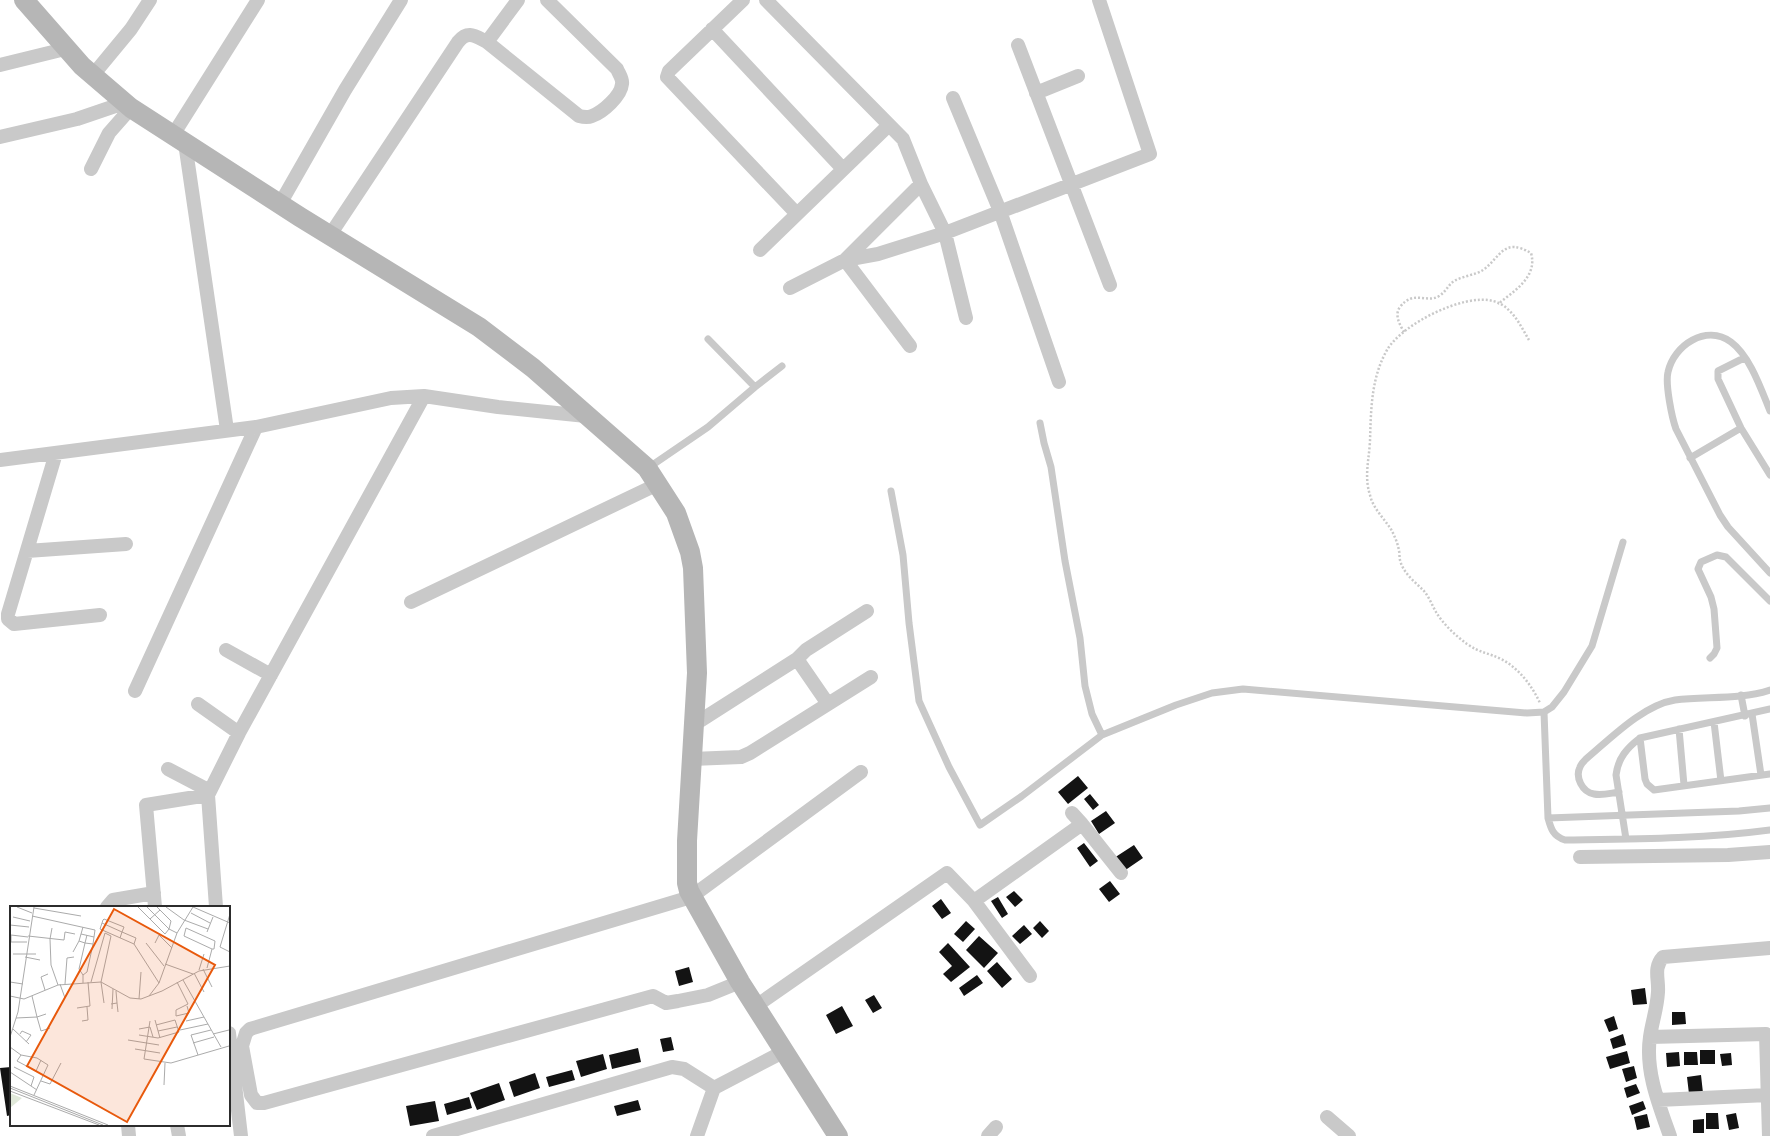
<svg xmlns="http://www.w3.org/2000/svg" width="1770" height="1136" font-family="'Fira Sans Condensed',sans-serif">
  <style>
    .building { fill: #131313 }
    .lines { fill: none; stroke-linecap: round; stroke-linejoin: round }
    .path { stroke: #c9c9c9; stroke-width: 2.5; stroke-dasharray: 2 2; stroke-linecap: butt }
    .lane { stroke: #c9c9c9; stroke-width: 7 }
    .street { stroke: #c9c9c9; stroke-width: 14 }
    .secondary { stroke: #b6b6b6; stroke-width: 20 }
    .inset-road { fill: none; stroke: #ababab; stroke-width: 1 }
    .view { fill: #e8590c; fill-opacity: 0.15; stroke: #e8590c; stroke-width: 2 }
    .inset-edge { fill: none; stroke: #2c2c2c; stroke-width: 2 }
  </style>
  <rect width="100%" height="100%" fill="#fff"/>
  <path class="building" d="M 1078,776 L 1088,788 L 1068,804 L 1058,792 Z
    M 1090,794 L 1099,805 L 1093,810 L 1084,799 Z
    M 1106,811 L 1115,823 L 1099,834 L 1091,821 Z
    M 1084,843 L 1098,861 L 1090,867 L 1077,848 Z
    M 1134,845 L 1143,858 L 1124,871 L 1114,858 Z
    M 1110,881 L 1120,894 L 1109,902 L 1099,889 Z
    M 1014,891 L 1023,900 L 1015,907 L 1006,897 Z
    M 998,897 L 1008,914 L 1002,918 L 991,901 Z
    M 941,899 L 951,913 L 942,919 L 932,906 Z
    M 966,921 L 975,929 L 963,942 L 954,934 Z
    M 1040,921 L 1049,931 L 1042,938 L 1033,928 Z
    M 1024,925 L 1032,934 L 1020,944 L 1012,936 Z
    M 979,936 L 998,953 L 984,968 L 966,950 Z
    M 948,943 L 970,967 L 951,982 L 943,974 L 952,966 L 939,952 Z
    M 997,962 L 1012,979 L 1002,988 L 987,971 Z
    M 689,967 L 693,982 L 679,986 L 675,971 Z
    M 977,975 L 983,983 L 964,996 L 959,988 Z
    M 1645,988 L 1647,1004 L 1633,1005 L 1631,990 Z
    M 874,995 L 882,1008 L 873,1013 L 865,1000 Z
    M 842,1006 L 853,1026 L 836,1034 L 826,1015 Z
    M 1672,1012 L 1685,1012 L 1686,1024 L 1672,1025 Z
    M 1614,1016 L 1618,1029 L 1609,1032 L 1604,1020 Z
    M 1623,1034 L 1626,1045 L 1613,1049 L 1610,1039 Z
    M 671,1037 L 674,1050 L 663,1052 L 660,1039 Z
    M 638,1048 L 641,1062 L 612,1069 L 609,1055 Z
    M 1700,1050 L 1715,1050 L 1715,1064 L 1700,1064 Z
    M 1627,1051 L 1630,1063 L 1610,1069 L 1606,1057 Z
    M 1679,1052 L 1680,1066 L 1667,1067 L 1666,1053 Z
    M 1684,1052 L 1697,1052 L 1698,1065 L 1684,1065 Z
    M 1731,1053 L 1732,1065 L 1722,1066 L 1720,1054 Z
    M 603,1054 L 607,1069 L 581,1077 L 576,1061 Z
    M 1634,1066 L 1637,1078 L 1626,1082 L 1622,1069 Z
    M 11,1067 L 11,1115 L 7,1116 L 0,1068 Z
    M 572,1070 L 575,1080 L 549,1087 L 546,1077 Z
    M 535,1073 L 540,1088 L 514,1097 L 509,1082 Z
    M 1701,1075 L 1703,1093 L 1689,1094 L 1687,1077 Z
    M 499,1083 L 505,1100 L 477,1110 L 470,1093 Z
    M 1636,1084 L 1640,1093 L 1627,1098 L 1624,1088 Z
    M 469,1097 L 472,1108 L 447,1115 L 444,1104 Z
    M 638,1100 L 641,1110 L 617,1116 L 614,1106 Z
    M 435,1101 L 439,1121 L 410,1126 L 406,1106 Z
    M 1643,1101 L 1646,1109 L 1632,1115 L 1629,1106 Z
    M 1706,1113 L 1718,1113 L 1719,1129 L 1706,1129 Z
    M 1736,1113 L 1739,1128 L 1729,1130 L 1726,1115 Z
    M 1647,1114 L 1650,1127 L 1637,1130 L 1634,1117 Z
    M 1704,1119 L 1704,1133 L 1693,1133 L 1693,1120 Z"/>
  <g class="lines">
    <path class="path" d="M 1404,332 C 1400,325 1394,315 1400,307 C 1414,289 1427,304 1439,296 C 1446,292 1448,285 1454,281 C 1463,276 1475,275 1483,270 C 1501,257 1503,237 1531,253 C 1538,277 1514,291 1498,304
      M 1529,340 C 1520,325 1512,306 1493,301 C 1464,293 1402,324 1387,350 C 1371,378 1371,410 1370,441 C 1369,460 1364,477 1370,495 C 1373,509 1385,519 1392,531 C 1395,537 1398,544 1399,551 C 1400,554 1399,557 1400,560 C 1403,573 1415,582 1424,591 C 1429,597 1432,605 1436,612 C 1443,624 1456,636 1467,644 C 1480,653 1489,653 1501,659 C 1519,668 1532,686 1540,703"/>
    <path class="lane" d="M 708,339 L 755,387
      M 1744,358 L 1718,371 L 1718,379 L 1741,428 L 1770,475
      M 1770,411 C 1761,389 1750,356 1731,342 C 1706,324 1674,345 1668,372 C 1665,384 1672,418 1676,429 L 1720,515 L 1728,527 L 1770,573
      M 1040,423 L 1044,443 L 1051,467 L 1065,561 L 1080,638 L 1085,686 L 1092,714 L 1102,735
      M 1690,458 L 1741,428
      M 648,468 L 708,427 L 755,387 L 782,366
      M 891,491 L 903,555 L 909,623 L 919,701 L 949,767 L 980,825 L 1022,796 L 1102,735 L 1176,705 L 1212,693 L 1243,689 L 1527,713 L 1544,712 L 1552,707 L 1564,692 L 1592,646 L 1623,542
      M 1710,658 L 1714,654 L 1717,648 L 1714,609 L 1711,597 L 1698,569 L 1701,562 L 1717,555 L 1726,557 L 1770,601
      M 1741,695 L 1745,716
      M 1544,712 L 1548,818 C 1551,829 1553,836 1565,840 C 1633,839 1703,839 1770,830
      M 1752,714 L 1761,775
      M 1714,722 L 1721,781
      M 1679,729 L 1684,785
      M 1640,738 L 1645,779 L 1647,784 L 1654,790 L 1770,774
      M 1619,792 C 1611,793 1602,796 1594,794 C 1582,792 1575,777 1580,767 C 1581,764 1584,761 1586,759 C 1610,739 1643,705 1675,700 C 1706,696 1740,700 1770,690
      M 1548,818 L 1739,811 L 1770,808
      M 1626,839 L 1616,775 C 1618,758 1627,748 1640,738 L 1770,709"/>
    <path class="street" d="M 743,0 L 669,71 L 667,77 L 797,214
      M 766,0 L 903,139 L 921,184 L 945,233 L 966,318
      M 712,29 L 843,169
      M 487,42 L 518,0
      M 1018,45 L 1110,285
      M 0,65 L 65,49
      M 93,75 L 131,29 L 150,0
      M 1036,93 L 1078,76
      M 953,98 L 1000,211 L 1059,382
      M 173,135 L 258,0
      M 0,137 L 77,119 L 124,103
      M 185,143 L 227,430
      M 91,169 L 109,133 L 131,108
      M 280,204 L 345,90 L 401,0
      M 330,235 L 458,42 C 468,30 475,36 487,42 L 579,116 C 583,117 587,118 592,116 C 603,112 621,96 622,84 C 623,79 619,74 617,69 L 547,0
      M 760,250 L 889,125
      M 790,288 L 845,260 L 878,254 L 945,233 L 1150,154 L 1099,0
      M 910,346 L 845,260 L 921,184
      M 56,453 L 8,614 L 8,619 L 14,624 L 100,615
      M 0,460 L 256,427 L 391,398 L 424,396 L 498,407 L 586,416
      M 27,551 L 126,544
      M 411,602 L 658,484
      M 226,650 L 271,675
      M 135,691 L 256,427
      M 198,704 L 239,733
      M 828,704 L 797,659 L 806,650 L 867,611
      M 695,724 L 797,659
      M 692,759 L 741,757 L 750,753 L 871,677
      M 168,769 L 210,791
      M 1072,813 L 1082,824
      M 1580,857 L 1728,855 L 1770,852
      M 974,901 L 1082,824 L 1121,873
      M 107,907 L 113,900 L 154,893
      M 155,907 L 146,805 L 208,795
      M 216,907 L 208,795 L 239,733 L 424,396
      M 740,982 L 708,995 L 678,1001 L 666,1003 L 653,996 L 264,1103 L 257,1103 L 251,1095 L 242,1046 L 246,1033 L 250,1029 L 691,897 L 861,772
      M 756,1006 L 947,873 L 974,901 L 1030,976
      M 229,1033 L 241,1136
      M 1650,1037 L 1766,1034 L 1769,1136
      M 1658,1100 L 1768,1095
      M 1327,1117 L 1349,1136
      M 128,1125 L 129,1136
      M 177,1125 L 179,1136
      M 433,1136 L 672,1067 L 684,1069 L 714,1088
      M 697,1136 L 714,1088 L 783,1052
      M 988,1136 L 996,1127
      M 1670,1136 C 1659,1105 1645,1071 1650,1037 C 1652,1022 1657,1009 1658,992 C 1659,979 1653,968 1663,957 L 1770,948"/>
    <path class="secondary" d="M 24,0 L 82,66 L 131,108 L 300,217 L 479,327 L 533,368 L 647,468 L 676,513 L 690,552 L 693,568 L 697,673 L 687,841 L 687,883 L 689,891 L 740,982 L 838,1136"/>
  </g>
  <g transform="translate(10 906)">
    <rect width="220" height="220" fill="#fff"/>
    <path d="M 0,187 L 12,192 L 0,202 Z" fill="#e1e9da"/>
    <path class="inset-road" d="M 7,1 L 22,7M 128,1 L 155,28 L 159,23 L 167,27M 137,1 L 159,23 L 161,15 L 147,1M 156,1 L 174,14 L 198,23M 183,1 L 220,17M 24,2 L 71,10M 181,7 L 200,17M 220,8 L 210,41 L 220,46M 22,10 L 85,24 L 84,31M 3,11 L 20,15M 140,13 L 150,4M 92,17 L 112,26 L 114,21 L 94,13 L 93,14 L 90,23 L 124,38 L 149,77M 0,19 L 19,21M 42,22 L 40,33 L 41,59 L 48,79M 197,26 L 203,11M 71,28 L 84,31 L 83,38M 18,30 L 54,34 L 55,26 L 65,28M 110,32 L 112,26 L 126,32 L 124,38M 0,36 L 17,36M 1,36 L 1,29 L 18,31M 136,37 L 154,60M 145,37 L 149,29 L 162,42M 63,46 L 69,35M 3,48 L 26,48M 15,51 L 30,54M 155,58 L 183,68M 197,62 L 202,43 L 174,30 L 176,22 L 205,35 L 204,43 L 202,43M 193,63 L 202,81M 189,64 L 194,48M 184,67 L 194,86M 73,69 L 77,66 L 83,38 L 75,37 L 77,29M 173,74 L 211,141M 0,76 L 13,78M 81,76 L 95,27 L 101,30 L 91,76 L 94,97M 167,76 L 178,98 L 166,104 L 166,110 L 179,107 L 177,100M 73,77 L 73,69 L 69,63 L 75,37 L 69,35 L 73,21M 50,78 L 55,92M 55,78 L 57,52 L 64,51M 35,84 L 31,71 L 38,68M 106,85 L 107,97M 0,90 L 14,93 L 48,79 L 91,76 L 120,92 L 131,93 L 152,85 L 189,65 L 220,60M 22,90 L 27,111 L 36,108M 139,90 L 149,77 L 167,27 L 183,1M 129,93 L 131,66M 101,98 L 107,97 L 108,106M 67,102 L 80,100 L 78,76M 102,103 L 103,83M 6,112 L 27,111 L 31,125 L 40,122M 145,114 L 150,132M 72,115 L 78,114 L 77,101M 140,115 L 134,153 L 161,157 L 219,140M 176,115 L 194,111M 220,116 L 220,147M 3,123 L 19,138M 129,123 L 140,121 L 143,131M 170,124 L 198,118M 148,125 L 167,121M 10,128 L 12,125 L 21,129 L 16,136M 203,128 L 219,124M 129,129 L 148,132 L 169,126 L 165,114 L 146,119M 0,131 L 8,106 L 24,1M 118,134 L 149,139M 183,137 L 204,131M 0,141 L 11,149 L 27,152 L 38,159 L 24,189M 125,143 L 150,147M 11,149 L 7,155 L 26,165 L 31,154M 188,149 L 181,129 L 201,124M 4,161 L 24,171 L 21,180M 0,166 L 27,184M 31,175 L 40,178 L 51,157M 154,179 L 155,157M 0,180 L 98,219M 0,182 L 93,219M 0,185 L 89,219"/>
    <path class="view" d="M 104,3 L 205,59 L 117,216 L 17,160 Z"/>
    <rect width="220" height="220" class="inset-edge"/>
  </g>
</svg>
